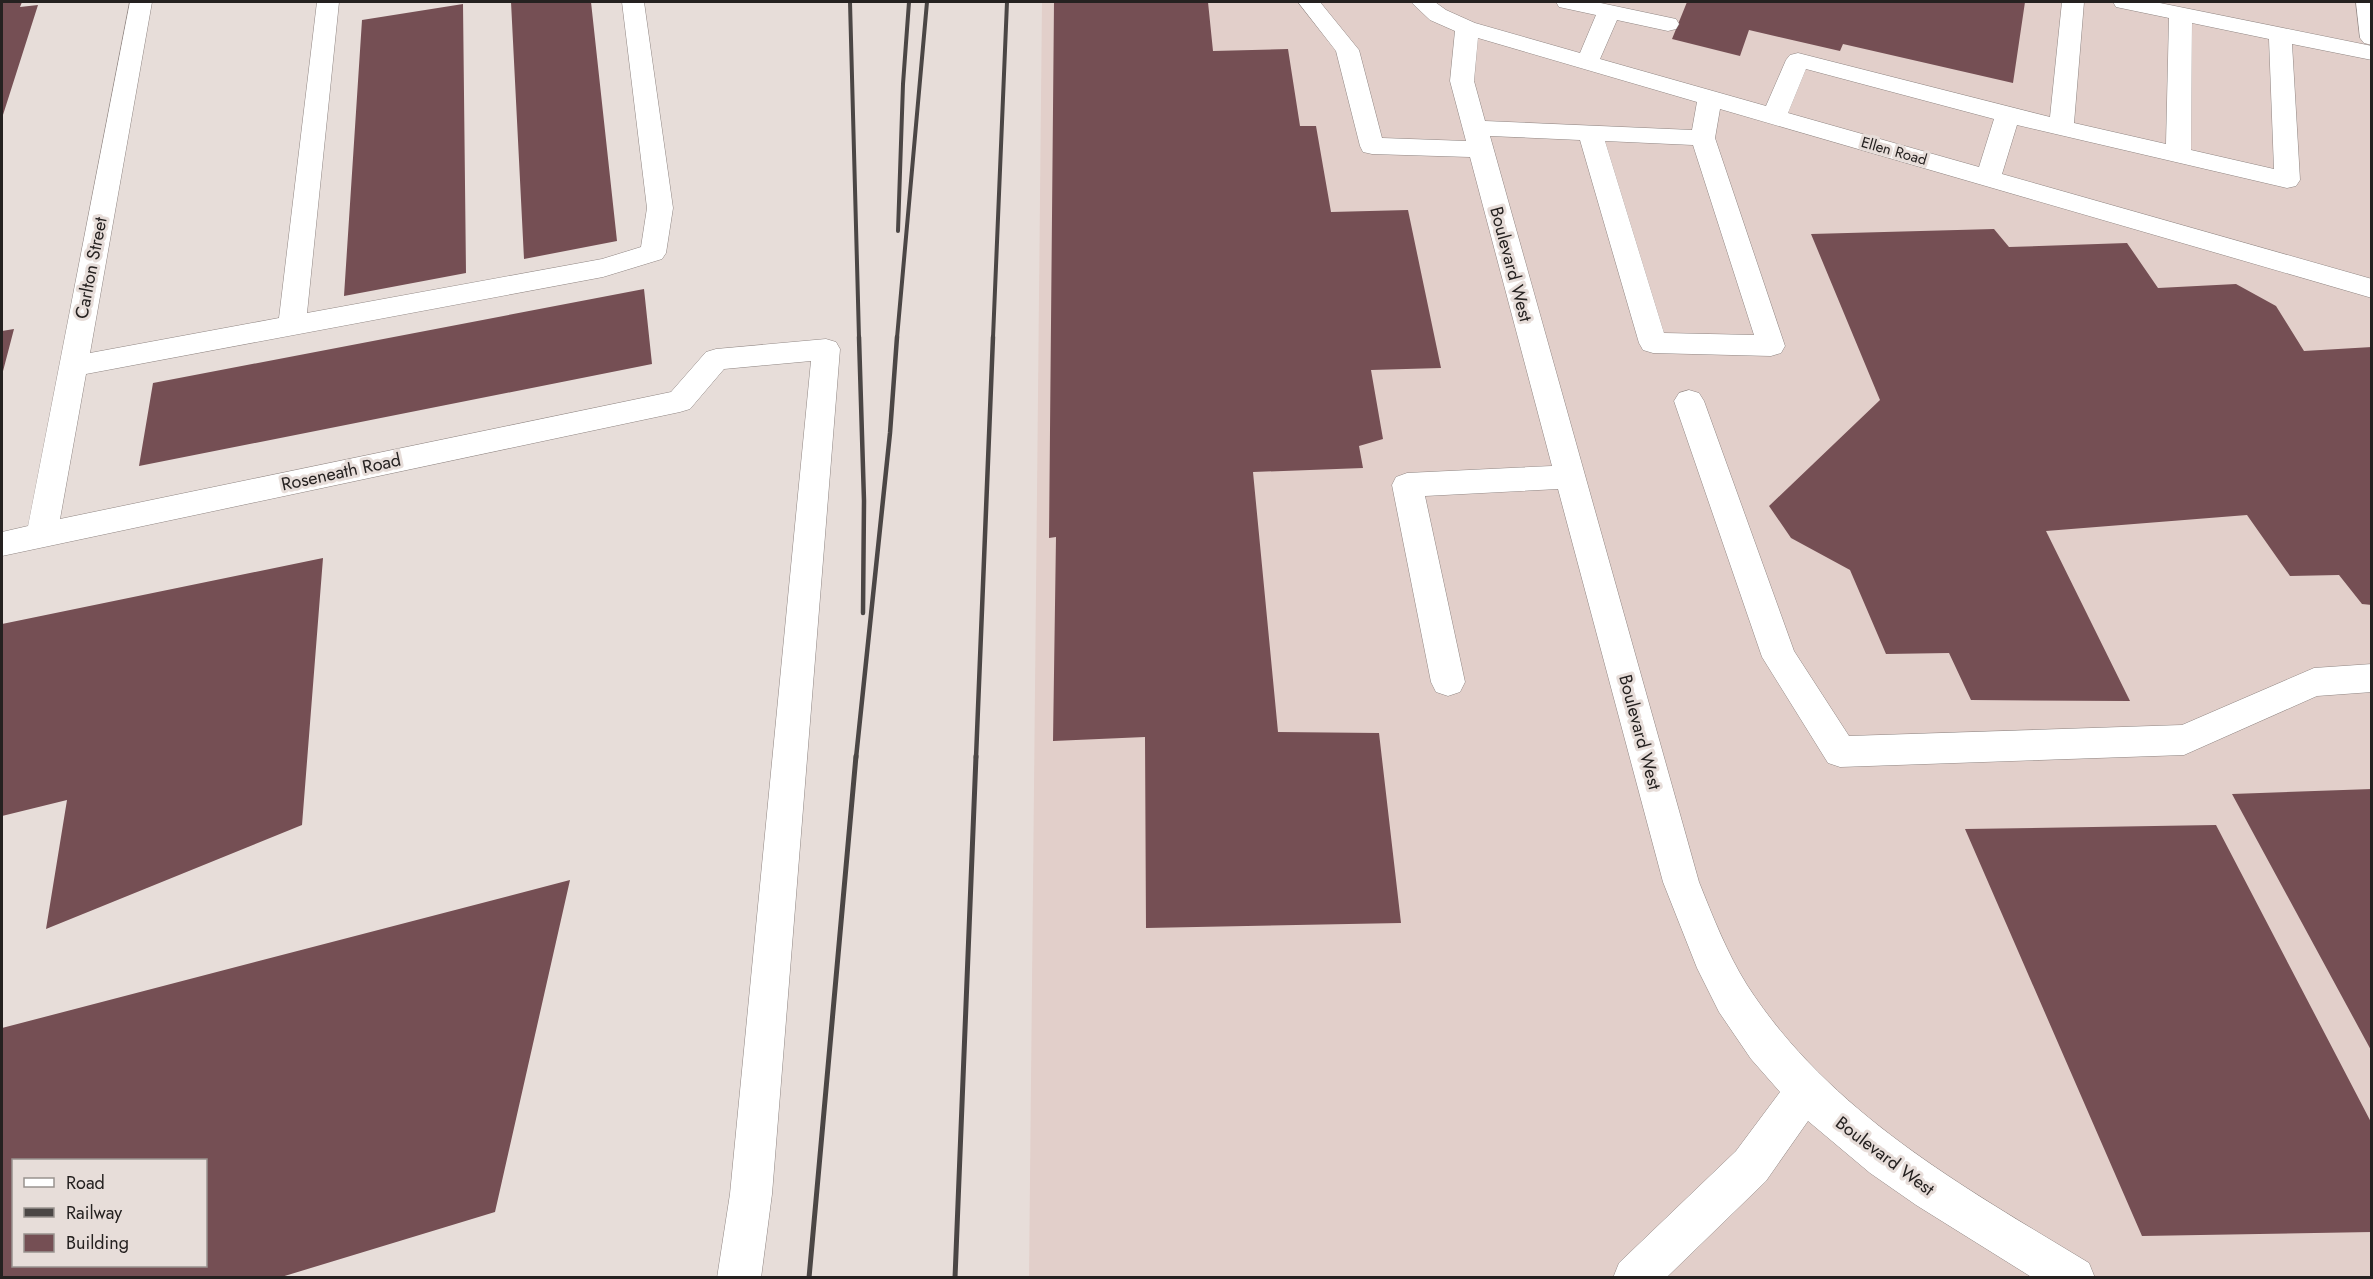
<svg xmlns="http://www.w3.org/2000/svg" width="2373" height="1279" font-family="Jost,sans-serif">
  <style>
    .built { fill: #e2cfca }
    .building { fill: #754f54; fill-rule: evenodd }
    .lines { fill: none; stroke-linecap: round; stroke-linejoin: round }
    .minor-casing { stroke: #908683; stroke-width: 1 }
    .minor { fill: #fff; fill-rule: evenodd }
    .rail-far2 { stroke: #4b4645; stroke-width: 4 }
    .rail-far1 { stroke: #4b4645; stroke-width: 4.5 }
    .rail { stroke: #4b4645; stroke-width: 5 }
    .labels { text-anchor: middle; stroke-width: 6; stroke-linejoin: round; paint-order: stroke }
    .far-street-label { font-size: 15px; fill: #252120; stroke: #e7ddd9 }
    .street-label { font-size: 18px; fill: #252120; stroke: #e7ddd9 }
  </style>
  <rect width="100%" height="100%" fill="#e7ddd9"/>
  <path class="built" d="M 1042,2 L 2371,2 L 2371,1277 L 1029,1278 Z"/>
  <path class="building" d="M 2,2 L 22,2 L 20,7 L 38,5 L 2,118 Z
    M 511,2 L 591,2 L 617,241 L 524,259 Z
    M 1054,2 L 1208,2 L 1213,51 L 1288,49 L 1300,126 L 1316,126 L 1331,212 L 1408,210 L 1441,368 L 1371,370 L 1383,439 L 1359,446 L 1363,468 L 1253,472 L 1278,732 L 1379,733 L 1401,923 L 1146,928 L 1145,737 L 1053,741 L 1056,537 L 1049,538 Z
    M 1687,2 L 2025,2 L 2013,83 L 1843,44 L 1840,51 L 1749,30 L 1740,56 L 1672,39 Z
    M 463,4 L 466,273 L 344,296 L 362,20 Z
    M 1994,229 L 2009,247 L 2127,243 L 2158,288 L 2236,284 L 2276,306 L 2304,351 L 2372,347 L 2372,605 L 2362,604 L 2339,575 L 2290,576 L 2247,515 L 2046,531 L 2130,701 L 1971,700 L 1949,653 L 1886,654 L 1850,570 L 1791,538 L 1769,506 L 1880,400 L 1811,234 Z
    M 644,289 L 652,364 L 139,466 L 153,383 Z
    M 14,329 L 2,375 L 2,331 Z
    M 323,558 L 302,825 L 46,929 L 67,800 L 2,816 L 2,624 Z
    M 2372,789 L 2372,1052 L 2232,794 Z
    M 2216,825 L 2372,1124 L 2372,1232 L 2142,1236 L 1965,829 Z
    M 570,880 L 495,1212 L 278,1278 L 2,1278 L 2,1028 ZM 14,1160 L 206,1160 L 206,1266 L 14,1266 Z"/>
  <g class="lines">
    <g class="minor-casing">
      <path id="minor" d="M 130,2 L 152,2 L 90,353 L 279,318 L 317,2 L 339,2 L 307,313 L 602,259 L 641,247 L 647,208 L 622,2 L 644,2 L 673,208 L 666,253 L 662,259 L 603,277 L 86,374 L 60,519 L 671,392 L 706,352 L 716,349 L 826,339 L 836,342 L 840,349 L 772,1194 L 761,1278 L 717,1278 L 730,1194 L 811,361 L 724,369 L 690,409 L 680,412 L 2,556 L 2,532 L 28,526 Z
        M 1298,2 L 1320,2 L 1359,50 L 1382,138 L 1466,141 L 1450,81 L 1455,31 L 1430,20 L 1411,2 L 1435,2 L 1446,10 L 1475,23 L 1580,53 L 1596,15 L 1559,7 L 1556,2 L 1596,2 L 1676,19 L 1679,24 L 1676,29 L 1668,31 L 1617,20 L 1600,59 L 1766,106 L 1786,60 L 1790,55 L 1798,53 L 2050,117 L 2062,2 L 2084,2 L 2074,123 L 2166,144 L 2169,18 L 2116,7 L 2113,2 L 2155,2 L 2372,46 L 2372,60 L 2292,44 L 2300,180 L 2296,186 L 2287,188 L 2017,125 L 2002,174 L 2372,279 L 2372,298 L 1720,109 L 1715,138 L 1785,346 L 1781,353 L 1771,356 L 1653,353 L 1643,350 L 1639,343 L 1580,140 L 1490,136 L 1699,882 C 1713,917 1727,953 1747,985 C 1830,1113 1962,1186 2089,1263 L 2095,1278 L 2033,1278 L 1916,1205 L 1870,1173 L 1808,1121 L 1766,1181 L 1666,1278 L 1613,1278 L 1619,1263 L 1736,1151 L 1780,1092 L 1751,1059 L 1719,1012 L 1697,968 L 1663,882 L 1558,489 L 1425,496 L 1465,682 L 1460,692 L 1448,696 L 1436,692 L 1431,682 L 1392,485 L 1396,477 L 1407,473 L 1552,466 L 1470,157 L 1372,154 L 1363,152 L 1360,146 L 1336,51 ZM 2192,23 L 2269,39 L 2274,169 L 2191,150 ZM 1478,38 L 1697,102 L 1692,130 L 1485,121 L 1474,81 ZM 1806,69 L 1994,119 L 1979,167 L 1788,113 ZM 1605,141 L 1693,145 L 1754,335 L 1664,333 Z
        M 2356,2 L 2372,2 L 2372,45 L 2364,43 L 2360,38 Z
        M 1689,390 L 1699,393 L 1704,401 L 1794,651 L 1849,736 L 2182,725 L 2314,668 L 2372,664 L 2372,692 L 2317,696 L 2184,755 L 1840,767 L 1828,763 L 1762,657 L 1674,401 L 1679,393 Z"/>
    </g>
    <use href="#minor" class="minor"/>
    <path class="rail-far2" d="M 850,2 L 859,338
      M 898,231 L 903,84 L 909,2
      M 897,338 L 927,2
      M 993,338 L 1007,2"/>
    <path class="rail-far1" d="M 859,337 L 864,501 L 863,613
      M 856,758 L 890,433 L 897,337
      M 976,758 L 993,337"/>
    <path class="rail" d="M 809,1278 L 856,756
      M 955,1278 L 976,756"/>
  </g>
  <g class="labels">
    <g class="far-street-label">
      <text transform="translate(1894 151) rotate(16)" y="5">Ellen Road</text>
    </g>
    <g class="street-label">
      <text transform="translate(1511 264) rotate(75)" y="6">Boulevard West</text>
      <text transform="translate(91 268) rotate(-79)" y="6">Carlton Street</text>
      <text transform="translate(341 472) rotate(-12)" y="6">Roseneath Road</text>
      <text transform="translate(1640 732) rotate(75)" y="6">Boulevard West</text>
      <text transform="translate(1885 1156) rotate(37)" y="6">Boulevard West</text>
    </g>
  </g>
  <rect width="2373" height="1279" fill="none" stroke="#252120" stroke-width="6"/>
  <rect x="12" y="1159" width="195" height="108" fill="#e7ddd9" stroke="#99928f" stroke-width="1.5"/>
  <rect x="24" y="1178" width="30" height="9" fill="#ffffff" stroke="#99928f" stroke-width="1.5"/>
  <text x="66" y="1189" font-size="18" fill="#252120">Road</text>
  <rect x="24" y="1208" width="30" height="9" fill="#4b4645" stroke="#99928f" stroke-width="1.5"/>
  <text x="66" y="1219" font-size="18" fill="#252120">Railway</text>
  <rect x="24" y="1234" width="30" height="18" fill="#754f54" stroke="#99928f" stroke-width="1.5"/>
  <text x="66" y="1249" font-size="18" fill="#252120">Building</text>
</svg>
